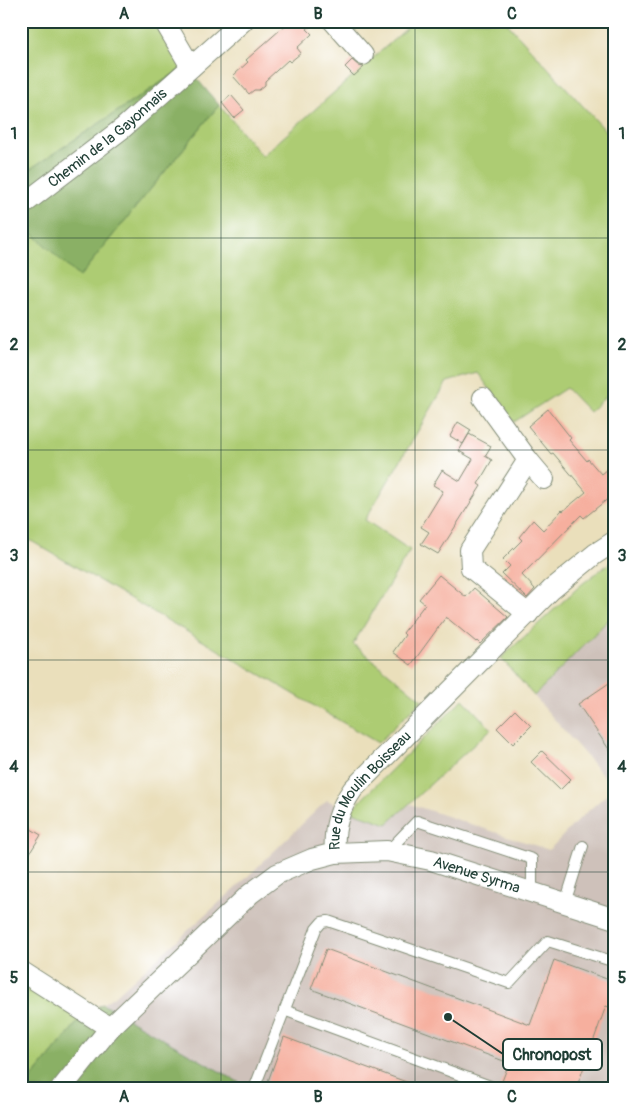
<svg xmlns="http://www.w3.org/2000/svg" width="636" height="1110" font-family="Pangolin,sans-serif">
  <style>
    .industrial { fill: #cec1ba }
    .green { fill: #adcc73; stroke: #668454 }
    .forest { fill: #8ab065; stroke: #54764c }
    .building { fill: #f6af9e }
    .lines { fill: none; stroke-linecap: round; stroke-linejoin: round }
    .lane-casing { stroke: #848e78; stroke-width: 12 }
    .street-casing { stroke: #848e78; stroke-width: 22 }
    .lane { stroke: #fff; stroke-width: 10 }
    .street { stroke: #fff; stroke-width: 20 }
    .grid { fill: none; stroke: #1f3d34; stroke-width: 1; stroke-opacity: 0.55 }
    .labels { text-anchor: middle; stroke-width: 5; stroke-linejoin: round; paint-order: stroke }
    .street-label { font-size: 15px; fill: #1f3d34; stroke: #fff }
    .leader { fill: none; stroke: #1f3d34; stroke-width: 2 }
    .callout-dot { fill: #1f3d34; stroke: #fff; stroke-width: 2 }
    .callout { fill: #fff; stroke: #1f3d34; stroke-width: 2 }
    .callout-label { font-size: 16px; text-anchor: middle; font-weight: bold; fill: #1f3d34 }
    .neatline { fill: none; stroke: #1f3d34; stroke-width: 2 }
    .grid-label { font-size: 16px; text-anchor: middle; font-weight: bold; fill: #1f3d34 }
  </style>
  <rect width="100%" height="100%" fill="#fff"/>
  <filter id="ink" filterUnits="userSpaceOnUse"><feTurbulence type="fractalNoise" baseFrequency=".02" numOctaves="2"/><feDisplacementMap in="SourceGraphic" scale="10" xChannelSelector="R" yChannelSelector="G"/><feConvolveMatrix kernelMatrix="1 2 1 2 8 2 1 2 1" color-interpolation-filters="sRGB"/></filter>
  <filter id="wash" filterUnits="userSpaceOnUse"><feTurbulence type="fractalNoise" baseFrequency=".0096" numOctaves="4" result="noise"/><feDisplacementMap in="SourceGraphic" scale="20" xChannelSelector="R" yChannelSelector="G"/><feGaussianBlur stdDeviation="1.12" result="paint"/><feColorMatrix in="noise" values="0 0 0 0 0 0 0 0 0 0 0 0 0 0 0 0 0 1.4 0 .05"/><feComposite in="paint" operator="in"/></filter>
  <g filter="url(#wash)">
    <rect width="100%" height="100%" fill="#eadfbb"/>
    <path class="industrial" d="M 615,613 L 615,1089 L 238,1089 L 240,1083 L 102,1004 L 116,995 L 239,885 L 327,800 L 350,811 L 387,824 L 410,804 L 549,850 L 578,820 L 614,788 L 534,696 Z"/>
    <path class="green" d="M 21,21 L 158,21 L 186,66 L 21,175 Z
      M 415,21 L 505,21 L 615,141 L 615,388 L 589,412 L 566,388 L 514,422 L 478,373 L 447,382 L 365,520 L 410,550 L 353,644 L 422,700 L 378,743 L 21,535 L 21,242 L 33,233 L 79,277 L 219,105 L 262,156 Z
      M 615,559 L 615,613 L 534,696 L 501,658 L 582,584 Z
      M 463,699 L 491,729 L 387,824 L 350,811 Z
      M 21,983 L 81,1018 L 23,1089 L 21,1089 Z"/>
    <path class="forest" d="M 186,66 L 219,105 L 79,277 L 33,234 L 21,241 L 21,175 Z
      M 102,1004 L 240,1083 L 238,1089 L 23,1089 L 81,1018 Z"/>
    <g id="blocks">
      <path class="building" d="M 290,21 L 316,21 L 307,29 L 312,34 L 297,48 L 301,53 L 290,62 L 288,60 L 265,81 L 265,85 L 259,90 L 254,90 L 249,94 L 233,76 L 248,62 L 246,60 Z
        M 352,60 L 359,66 L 364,67 L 354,76 L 345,67 Z
        M 231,95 L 244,110 L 234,118 L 222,103 Z
        M 548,409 L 571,438 L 569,440 L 587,461 L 588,459 L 601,474 L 607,469 L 615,479 L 615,493 L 584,518 L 581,515 L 522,575 L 535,589 L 527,598 L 502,574 L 510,566 L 503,559 L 522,540 L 519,537 L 533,520 L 543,530 L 562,510 L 563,511 L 586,492 L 553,453 L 551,454 L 528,426 Z
        M 458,422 L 471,430 L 463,444 L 450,436 Z
        M 469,434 L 491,446 L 485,456 L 492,460 L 478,484 L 481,486 L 438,554 L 421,544 L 429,532 L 421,527 L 443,491 L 433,485 L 442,470 L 460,481 L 473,459 L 459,451 Z
        M 439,575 L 466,597 L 474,588 L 508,617 L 480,644 L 477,641 L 476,642 L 446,617 L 411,665 L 393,652 L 405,635 L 403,633 L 425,604 L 419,599 Z
        M 615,679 L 615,758 L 578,704 Z
        M 515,710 L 531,726 L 513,744 L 497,728 Z
        M 542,751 L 571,779 L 560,790 L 531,762 Z
        M 21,823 L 41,835 L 21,867 Z
        M 326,949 L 530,1025 L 554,960 L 615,982 L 615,1009 L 606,1006 L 576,1089 L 499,1089 L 509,1063 L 311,989 Z
        M 284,1037 L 420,1087 L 419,1089 L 279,1089 L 267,1084 Z"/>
    </g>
  </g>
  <g filter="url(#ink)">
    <use href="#blocks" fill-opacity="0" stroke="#848e78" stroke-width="1"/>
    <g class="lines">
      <g class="lane-casing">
        <path id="lane" d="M 388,851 L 417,821 L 532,859 L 532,893
          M 565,903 L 583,846
          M 284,1010 L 490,1086
          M 254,1089 L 316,929 L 322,922 L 328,921 L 509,983 L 548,941 L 615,962"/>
      </g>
      <g class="street-casing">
        <g id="street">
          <path d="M 164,21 L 191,67"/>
          <path d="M 333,21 L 363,55"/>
          <path id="s1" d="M 21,206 L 123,128 L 243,21"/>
          <path d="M 483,398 L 528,460 L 470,550 L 471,568 L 528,614"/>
          <path d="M 528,460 L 544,479"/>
          <path id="s2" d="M 335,853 L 387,851 L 431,860 L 615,919"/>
          <path d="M 21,971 L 110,1028"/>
          <path id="s3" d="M 61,1089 L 110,1028 L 250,894 L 277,874 L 312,859 L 335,853 C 333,828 339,809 353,789 L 551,590 L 595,554 L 615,541"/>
        </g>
      </g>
      <use href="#lane" class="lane"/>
      <use href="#street" class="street"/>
    </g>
  </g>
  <path class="grid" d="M 221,21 L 221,1089M 415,21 L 415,1089M 21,238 L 615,238M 21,450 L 615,450M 21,660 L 615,660M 21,872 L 615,872"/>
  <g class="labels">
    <g class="street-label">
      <text dy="5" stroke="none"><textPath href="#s1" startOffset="110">Chemin de la Gayonnais</textPath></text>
      <text dy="5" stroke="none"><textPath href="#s3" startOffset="442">Rue du Moulin Boisseau</textPath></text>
      <text dy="5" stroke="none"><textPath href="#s2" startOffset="145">Avenue Syrma</textPath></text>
    </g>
  </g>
  <path class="leader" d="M448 1017L503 1054"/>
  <circle class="callout-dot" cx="448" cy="1017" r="5"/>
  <rect class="callout" x="503" y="1039" width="99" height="31" rx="5"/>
  <g class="callout-label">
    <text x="552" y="1060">Chronopost</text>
  </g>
  <rect width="636" height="1110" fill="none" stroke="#fff" stroke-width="55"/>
  <rect x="28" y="28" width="580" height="1054" class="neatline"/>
  <g class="grid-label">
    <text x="124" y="19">A</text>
    <text x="318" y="19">B</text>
    <text x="512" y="19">C</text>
    <text x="14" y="139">1</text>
    <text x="622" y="139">1</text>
    <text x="14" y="350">2</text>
    <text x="622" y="350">2</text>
    <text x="14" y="561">3</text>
    <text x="622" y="561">3</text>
    <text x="14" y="772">4</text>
    <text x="622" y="772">4</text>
    <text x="14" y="983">5</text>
    <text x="622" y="983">5</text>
    <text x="124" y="1102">A</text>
    <text x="318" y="1102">B</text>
    <text x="512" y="1102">C</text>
  </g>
</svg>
